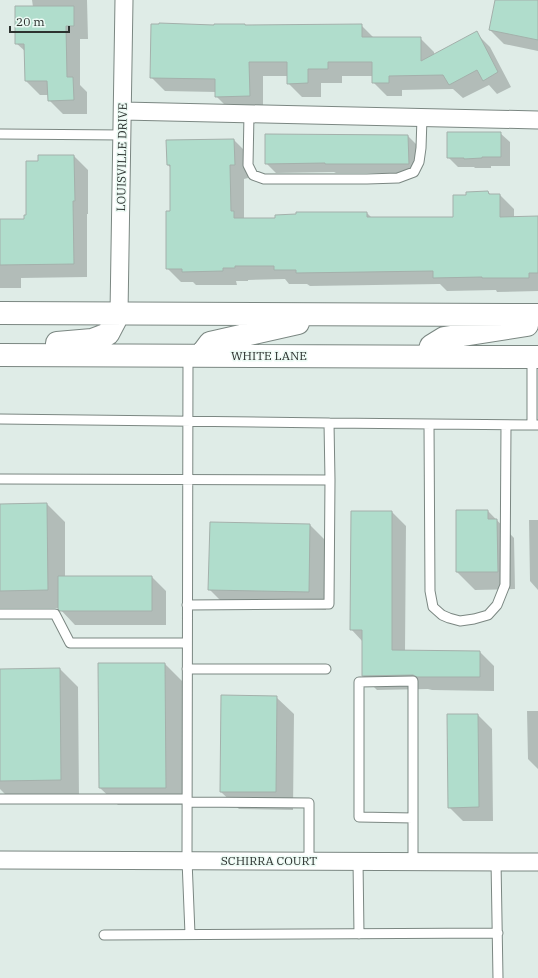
<svg xmlns="http://www.w3.org/2000/svg" width="538" height="978" font-family="'IBM Plex Serif',serif">
  <style>
    .shadow { fill: #0003 }
    .building { fill: #b0ddcc; stroke: #a4b0ab }
    .lines { fill: none; stroke-linecap: round; stroke-linejoin: round }
    .lane-casing { stroke: #7b8782; stroke-width: 11 }
    .street-casing { stroke: #7b8782; stroke-width: 19 }
    .secondary-casing { stroke: #7b8782; stroke-width: 24 }
    .lane { stroke: #fff; stroke-width: 9 }
    .street { stroke: #fff; stroke-width: 17 }
    .secondary { stroke: #fff; stroke-width: 22 }
    .labels { text-anchor: middle; stroke-width: 3; stroke-linejoin: round; paint-order: stroke }
    .street-label { font-size: 12px; fill: #2c322f; stroke: #ecfaf4 }
  </style>
  <rect width="100%" height="100%" fill="#dfece7"/>
  <path class="shadow" d="M 32,0 L 87,0 L 88,39 L 80,39 L 80,85 L 87,92 L 87,114 L 63,114 L 49,100 L 49,95 L 40,95 L 26,81 L 26,52 L 16,43 L 33,7 Z
    M 496,0 L 538,0 L 538,51 L 504,44 L 490,30 Z
    M 361,25 L 374,38 L 420,38 L 434,52 L 434,55 L 476,33 L 490,47 L 511,87 L 497,94 L 489,85 L 463,98 L 453,89 L 402,90 L 402,96 L 387,96 L 373,82 L 373,76 L 342,76 L 342,83 L 321,83 L 321,97 L 302,97 L 288,83 L 288,76 L 263,76 L 263,110 L 230,110 L 216,96 L 216,92 L 165,91 L 151,77 L 246,26 Z
    M 500,133 L 510,142 L 510,166 L 491,166 L 491,168 L 475,168 L 474,167 L 458,167 L 448,157 Z
    M 408,136 L 417,145 L 418,173 L 336,173 L 334,172 L 276,173 L 266,163 Z
    M 234,140 L 248,154 L 248,178 L 244,179 L 244,219 L 276,219 L 367,213 L 372,218 L 454,218 L 467,196 L 488,192 L 491,195 L 500,195 L 514,209 L 514,218 L 538,218 L 538,291 L 497,292 L 496,290 L 447,291 L 440,284 L 310,286 L 307,284 L 289,284 L 285,279 L 248,280 L 248,281 L 236,281 L 237,285 L 196,285 L 193,282 L 181,282 L 167,268 L 170,212 L 170,167 L 168,165 Z
    M 74,156 L 88,170 L 88,214 L 87,214 L 87,277 L 21,278 L 21,288 L 0,288 L 0,220 L 25,220 L 27,216 L 39,162 Z
    M 47,504 L 65,522 L 65,577 L 152,577 L 166,591 L 166,625 L 75,625 L 59,608 L 0,608 L 0,505 Z
    M 488,511 L 514,538 L 515,589 L 475,590 L 457,572 Z
    M 352,512 L 392,512 L 406,526 L 405,651 L 480,652 L 494,666 L 494,691 L 432,690 L 428,689 L 377,690 L 363,676 L 363,642 L 351,629 Z
    M 529,520 L 538,520 L 538,590 L 530,581 Z
    M 211,523 L 310,525 L 328,543 L 326,610 L 227,607 L 209,589 Z
    M 165,664 L 182,681 L 184,805 L 118,805 L 100,788 Z
    M 60,669 L 78,687 L 79,797 L 9,798 L 0,789 L 0,670 Z
    M 276,697 L 294,714 L 293,810 L 239,809 L 221,792 Z
    M 527,711 L 538,711 L 538,769 L 528,759 Z
    M 478,715 L 492,729 L 493,821 L 463,821 L 449,807 Z"/>
  <path class="building" d="M 495,0 L 538,0 L 538,40 L 489,30 Z
    M 15,6 L 74,6 L 74,26 L 66,26 L 67,77 L 73,77 L 74,100 L 48,101 L 47,81 L 25,81 L 24,44 L 15,44 Z
    M 159,23 L 214,25 L 214,24 L 245,24 L 245,25 L 362,24 L 362,37 L 421,37 L 421,61 L 477,31 L 498,72 L 483,81 L 477,70 L 449,85 L 443,75 L 389,76 L 389,83 L 372,83 L 372,62 L 328,62 L 328,69 L 308,69 L 308,83 L 287,84 L 287,62 L 249,62 L 250,96 L 215,97 L 215,79 L 150,78 L 151,24 L 159,24 Z
    M 447,132 L 501,132 L 501,157 L 482,157 L 482,158 L 464,159 L 464,158 L 447,158 Z
    M 265,134 L 408,135 L 409,164 L 325,164 L 325,163 L 265,164 Z
    M 234,139 L 235,165 L 230,165 L 231,211 L 234,211 L 234,218 L 275,218 L 275,215 L 296,214 L 296,212 L 367,212 L 367,217 L 453,217 L 453,195 L 466,195 L 466,192 L 488,191 L 489,194 L 500,194 L 500,217 L 538,216 L 538,273 L 529,273 L 529,278 L 482,278 L 482,277 L 433,278 L 433,271 L 296,273 L 296,270 L 274,270 L 274,266 L 235,266 L 235,268 L 223,268 L 223,271 L 182,272 L 182,269 L 166,269 L 166,211 L 170,211 L 170,165 L 167,165 L 166,140 Z
    M 38,155 L 74,155 L 75,201 L 73,201 L 74,264 L 0,265 L 0,219 L 24,219 L 24,215 L 26,215 L 26,161 L 38,161 Z
    M 47,503 L 48,590 L 0,591 L 0,504 Z
    M 456,510 L 488,510 L 488,519 L 497,519 L 498,572 L 456,572 Z
    M 351,511 L 392,511 L 392,650 L 480,651 L 480,677 L 417,677 L 413,675 L 362,676 L 362,630 L 350,630 Z
    M 210,522 L 310,524 L 309,592 L 208,590 Z
    M 58,576 L 152,576 L 152,611 L 60,611 L 58,609 Z
    M 98,663 L 165,663 L 166,788 L 99,788 Z
    M 60,668 L 61,780 L 0,781 L 0,669 Z
    M 221,695 L 277,696 L 276,792 L 220,792 Z
    M 447,714 L 478,714 L 479,807 L 448,808 Z"/>
  <g class="lines">
    <g class="lane-casing">
      <path id="lane" d="M 249,114 L 248,165 L 253,175 L 264,179 L 367,179 L 398,178 L 414,172 L 419,162 L 421,148 L 422,118
        M 0,134 L 122,135
        M 188,356 L 187,860 L 190,934
        M 0,419 L 329,423 L 330,480 L 0,479
        M 329,423 L 538,425
        M 429,424 L 430,591 L 433,607 L 442,615 L 449,618 L 460,621 L 474,619 L 488,615 L 497,605 L 505,585 L 506,425
        M 532,425 L 532,357
        M 187,605 L 329,604 L 330,480
        M 0,614 L 55,614 L 70,643 L 187,643
        M 187,669 L 326,669
        M 0,799 L 187,799
        M 187,802 L 309,803 L 309,861
        M 413,818 L 359,817 L 359,682 L 413,681 L 413,861
        M 358,861 L 359,934
        M 496,861 L 498,978
        M 104,935 L 498,933"/>
    </g>
    <g class="street-casing">
      <path id="street" d="M 123,111 L 538,120
        M 119,313 L 124,0
        M 0,860 L 538,862"/>
    </g>
    <g class="secondary-casing">
      <path id="secondary" d="M 0,313 L 538,315
        M 57,343 L 92,340 L 108,334 L 119,313
        M 0,355 L 538,357
        M 202,356 L 204,351 L 210,343 L 298,323
        M 428,356 L 431,346 L 444,338 L 527,325"/>
    </g>
    <use href="#lane" class="lane"/>
    <use href="#street" class="street"/>
    <use href="#secondary" class="secondary"/>
  </g>
  <g class="labels">
    <g class="street-label">
      <text transform="translate(122 157) rotate(-89)" y="4">LOUISVILLE DRIVE</text>
      <text x="269" y="360">WHITE LANE</text>
      <text x="269" y="865">SCHIRRA COURT</text>
    </g>
  </g>
  <path d="M10 26v6h59v-6" fill="none" stroke="#2c322f" stroke-width="2"/>
  <text x="16" y="26" font-size="12" fill="#2c322f" stroke="#ecfaf4" stroke-width="3" paint-order="stroke">20 m</text>
</svg>
